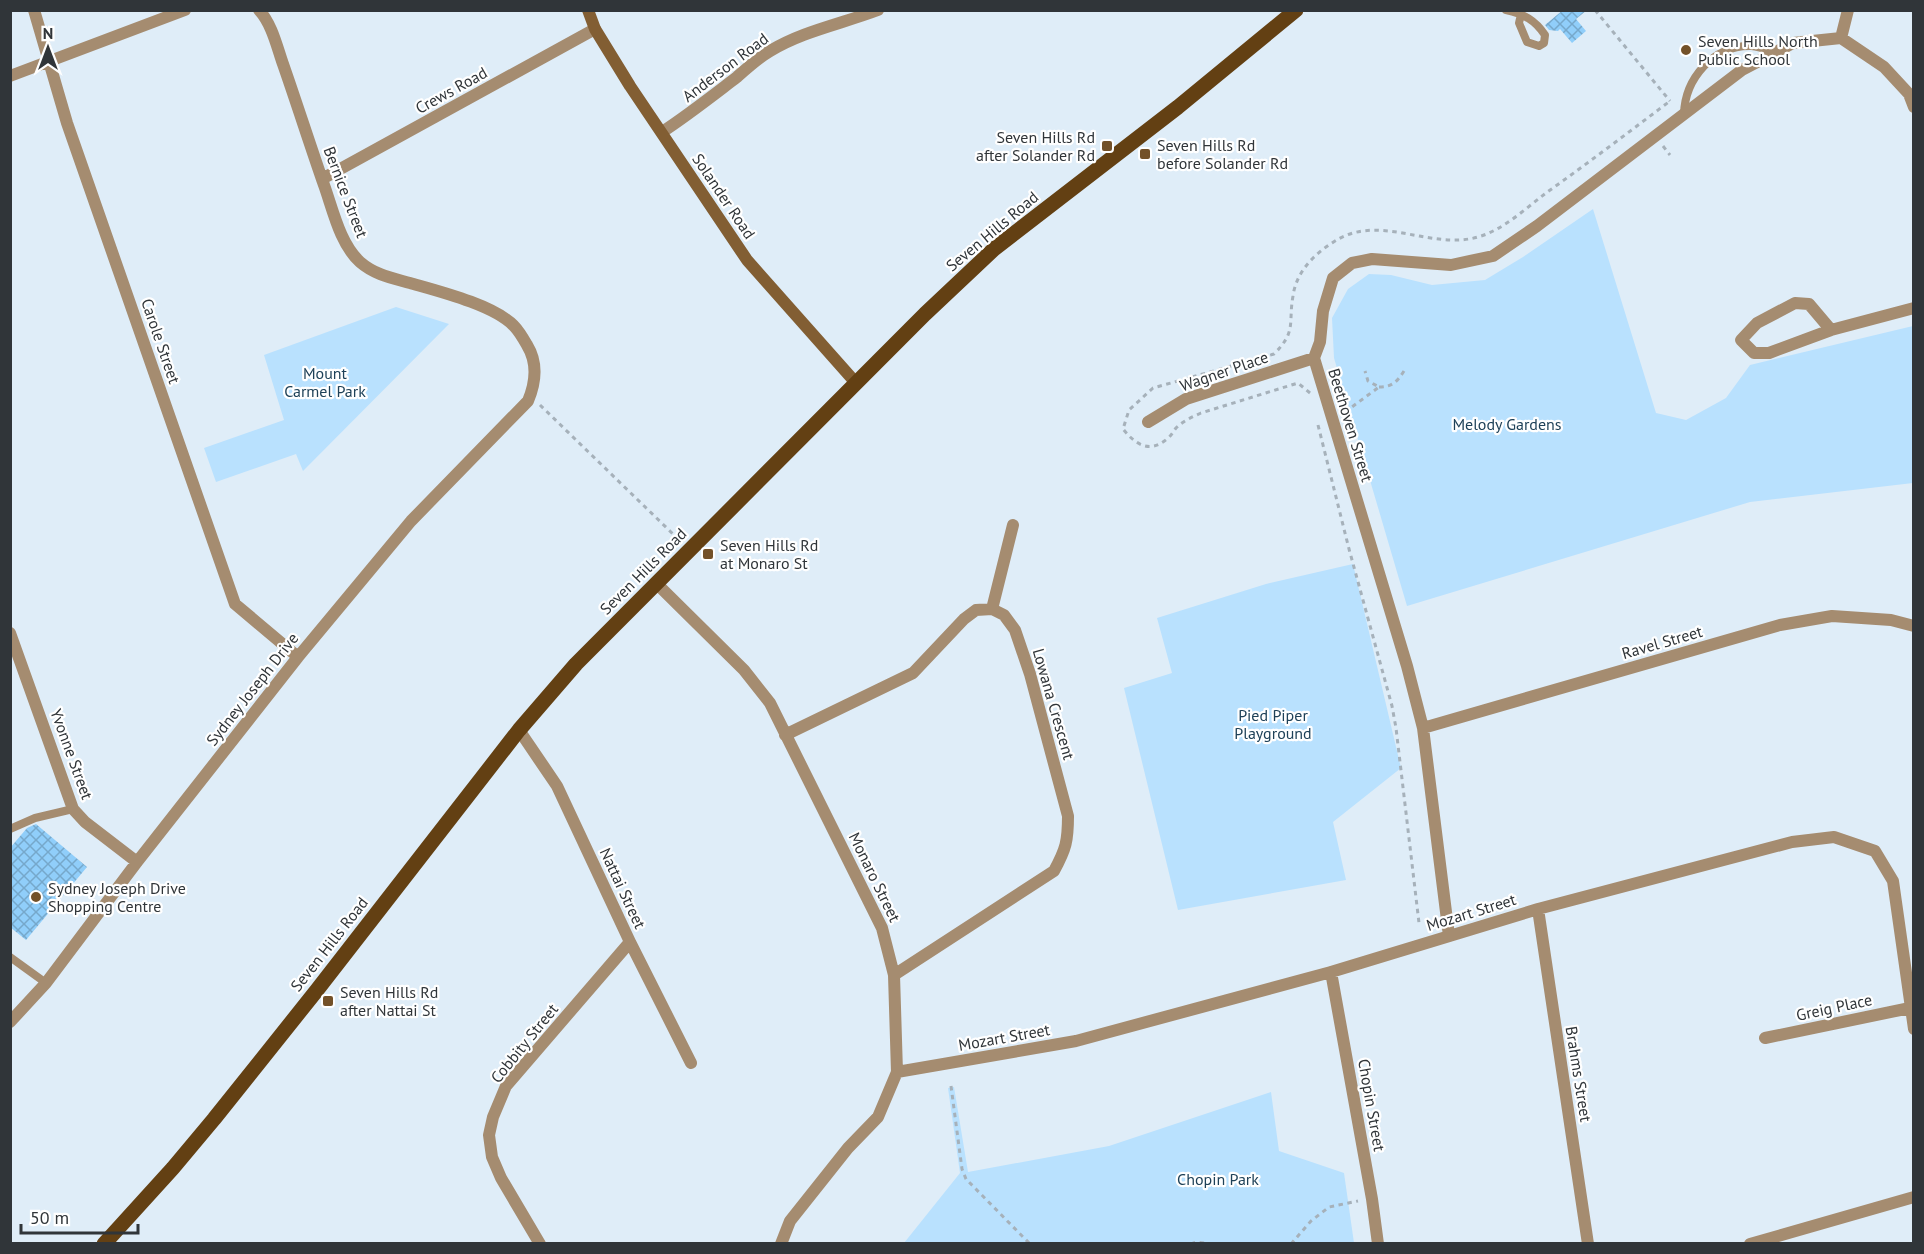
<svg xmlns="http://www.w3.org/2000/svg" width="1924" height="1254" font-family="'PT Sans',sans-serif">
  <style>
    .green { fill: #b9e1fe }
    .building { fill: url(#building-cross-hatch) }
    .lines { fill: none; stroke-linecap: round; stroke-linejoin: round }
    .path { stroke: #a6b1ba; stroke-width: 3; stroke-dasharray: 4.5 4.5; stroke-linecap: butt }
    .lane { stroke: #a58c70; stroke-width: 8 }
    .street { stroke: #a58c70; stroke-width: 12 }
    .secondary { stroke: #825e33; stroke-width: 12 }
    .primary { stroke: #634013; stroke-width: 15 }
    .poi-dot { fill: #735129; stroke: #fff; stroke-width: 2 }
    .labels { text-anchor: middle; stroke-width: 4.5; stroke-linejoin: round; paint-order: stroke }
    .poi-label { font-size: 16px; fill: #303539; stroke: #fff; text-anchor: start }
    .street-label { font-size: 16px; fill: #303539; stroke: #fff }
    .park-label { font-size: 16px; fill: #1e4158; stroke: #fff }
  </style>
  <defs>
    <pattern id="building-cross-hatch" width="8" height="8" patternUnits="userSpaceOnUse" patternTransform="scale(1.5)"><rect width="8" height="8" fill="#90cefa"/><path d="M0 0l8 8M0 8l8-8" fill="none" stroke="#76a8cb"/></pattern>
  </defs>
  <rect width="100%" height="100%" fill="#dfedf8"/>
  <path class="green" d="M 1593,209 L 1656,413 L 1686,420 L 1726,398 L 1750,365 L 1913,326 L 1913,483 L 1750,502 L 1407,606 L 1334,358 L 1332,318 L 1348,289 L 1369,274 L 1391,275 L 1432,285 L 1485,280 L 1523,257 Z
    M 396,307 L 449,324 L 303,471 L 296,454 L 216,482 L 204,448 L 284,420 L 264,355 Z
    M 1353,564 L 1401,768 L 1333,822 L 1346,880 L 1178,910 L 1124,688 L 1172,673 L 1157,618 L 1266,584 Z
    M 954,1087 L 968,1172 L 1109,1146 L 1271,1092 L 1279,1151 L 1344,1173 L 1354,1243 L 904,1243 L 960,1173 L 948,1088 Z"/>
  <path class="building" d="M 1563,10 L 1587,10 L 1576,19 L 1586,31 L 1572,43 L 1560,29 L 1558,31 L 1549,30 L 1545,25 Z
    M 36,824 L 87,867 L 26,940 L 10,927 L 10,848 L 27,828 Z"/>
  <g class="lines">
    <path class="path" d="M 1595,10 L 1670,101
      M 1663,146 L 1670,155
      M 1379,387 C 1392,387 1397,382 1404,371
      M 1310,393 L 1298,383 L 1201,413 C 1192,417 1183,421 1176,428 C 1173,432 1171,436 1167,439 C 1149,454 1135,444 1123,429 L 1129,410 L 1153,388 L 1274,354 C 1297,331 1288,324 1293,296 C 1296,273 1313,255 1332,243 C 1378,211 1429,251 1478,237 C 1503,230 1525,209 1546,193 C 1588,163 1629,132 1670,101
      M 540,405 L 673,534
      M 1345,412 L 1379,387 L 1368,381 L 1365,371
      M 1318,425 L 1349,549 L 1392,706 L 1396,728 L 1419,923
      M 649,559 L 652,569
      M 951,1086 L 962,1169 L 966,1179 L 1030,1244
      M 1191,1244 L 1196,1242 L 1212,1244
      M 1291,1244 L 1311,1221 L 1329,1207 L 1358,1201"/>
    <path class="lane" d="M 1506,10 C 1524,14 1535,20 1545,35 L 1544,43 L 1539,46 L 1527,42 L 1519,23 L 1521,14
      M 1684,114 C 1685,79 1713,45 1751,46 C 1758,46 1767,50 1774,53
      M 10,829 L 35,818 L 73,809
      M 10,957 L 46,983"/>
    <path class="street" d="M 34,10 L 67,123 L 235,604 L 298,657
      M 1841,38 L 1848,10
      M 10,76 L 185,10
      M 662,132 C 688,115 712,96 737,77 C 747,68 758,58 770,51 C 803,31 841,24 878,10
      M 322,179 L 595,29
      M 1831,330 L 1809,304 L 1795,303 L 1757,323 L 1741,340 L 1754,353 L 1769,353 L 1831,330 L 1914,308
      M 1148,422 L 1186,399 L 1314,358
      M 656,583 L 744,670 L 770,703 L 882,928 L 894,975 L 897,1072 L 878,1117 L 848,1148 L 790,1221 L 781,1244
      M 992,609 L 1013,525
      M 10,633 L 73,809 L 85,822 L 137,862
      M 1423,728 L 1780,625 L 1832,616 L 1891,620 L 1914,626
      M 519,730 L 557,786 L 630,942 L 691,1063
      M 785,735 L 913,673 L 964,619 L 976,610 L 992,609 L 1004,615 L 1015,630 L 1030,674 L 1068,816 C 1068,841 1066,849 1054,871 L 894,975
      M 1538,909 L 1588,1244
      M 1449,936 L 1423,728 L 1407,666 L 1314,358 L 1320,342 L 1323,311 L 1333,278 L 1352,263 L 1372,259 L 1451,265 L 1493,256 L 1537,226 L 1742,70 L 1793,43 L 1841,38 L 1884,67 L 1909,94 L 1914,107
      M 1331,972 L 1372,1199 L 1378,1244
      M 10,1022 L 46,983 L 137,862 L 298,657 L 411,521 L 528,401 C 536,382 538,363 527,345 C 523,338 519,331 514,326 C 494,305 438,291 410,283 C 392,278 375,275 360,262 C 340,244 333,210 324,185 C 310,145 297,104 283,64 C 277,47 272,24 259,10
      M 1765,1038 L 1910,1008
      M 897,1072 L 1076,1041 L 1331,972 L 1538,909 L 1792,842 L 1834,837 L 1875,851 L 1893,881 L 1914,1029
      M 540,1244 L 501,1178 L 492,1157 L 489,1135 L 493,1117 L 506,1086 L 630,942
      M 1750,1244 L 1914,1197"/>
    <path class="secondary" d="M 588,10 L 595,29 L 630,86 L 747,260 L 856,383"/>
    <path class="primary" d="M 104,1244 L 173,1168 L 214,1119 L 317,990 L 519,730 L 576,664 L 925,314 L 994,249 L 1178,107 L 1296,10"/>
  </g>
  <g class="poi-dot">
    <circle cx="1686" cy="50" r="6"/>
    <rect x="1101" y="140" width="12" height="12" rx="3"/>
    <rect x="1139" y="148" width="12" height="12" rx="3"/>
    <rect x="702" y="548" width="12" height="12" rx="3"/>
    <circle cx="36" cy="897" r="6"/>
    <rect x="322" y="995" width="12" height="12" rx="3"/>
  </g>
  <g class="labels">
    <g class="poi-label">
      <text x="1698" y="47">Seven Hills North<tspan x="1698" dy="18">Public School</tspan></text>
      <text x="1095" y="143" text-anchor="end">Seven Hills Rd<tspan x="1095" dy="18">after Solander Rd</tspan></text>
      <text x="1157" y="151">Seven Hills Rd<tspan x="1157" dy="18">before Solander Rd</tspan></text>
      <text x="720" y="551">Seven Hills Rd<tspan x="720" dy="18">at Monaro St</tspan></text>
      <text x="48" y="894">Sydney Joseph Drive<tspan x="48" dy="18">Shopping Centre</tspan></text>
      <text x="340" y="998">Seven Hills Rd<tspan x="340" dy="18">after Nattai St</tspan></text>
    </g>
    <g class="street-label">
      <text transform="translate(725 67) rotate(-37)" y="6">Anderson Road</text>
      <text transform="translate(451 90) rotate(-29)" y="6">Crews Road</text>
      <text transform="translate(346 192) rotate(69)" y="6">Bernice Street</text>
      <text transform="translate(724 196) rotate(56)" y="6">Solander Road</text>
      <text transform="translate(992 231) rotate(-40)" y="6">Seven Hills Road</text>
      <text transform="translate(161 341) rotate(71)" y="6">Carole Street</text>
      <text transform="translate(1224 371) rotate(-19)" y="6">Wagner Place</text>
      <text transform="translate(1351 425) rotate(73)" y="6">Beethoven Street</text>
      <text transform="translate(643 571) rotate(-45)" y="6">Seven Hills Road</text>
      <text transform="translate(1662 642) rotate(-16)" y="6">Ravel Street</text>
      <text transform="translate(252 689) rotate(-52)" y="6">Sydney Joseph Drive</text>
      <text transform="translate(1054 704) rotate(74)" y="6">Lowana Crescent</text>
      <text transform="translate(72 754) rotate(70)" y="6">Yvonne Street</text>
      <text transform="translate(875 877) rotate(64)" y="6">Monaro Street</text>
      <text transform="translate(623 888) rotate(65)" y="6">Nattai Street</text>
      <text transform="translate(1471 912) rotate(-17)" y="6">Mozart Street</text>
      <text transform="translate(329 944) rotate(-52)" y="6">Seven Hills Road</text>
      <text transform="translate(1834 1007) rotate(-12)" y="6">Greig Place</text>
      <text transform="translate(1004 1037) rotate(-10)" y="6">Mozart Street</text>
      <text transform="translate(524 1043) rotate(-51)" y="6">Cobbity Street</text>
      <text transform="translate(1579 1074) rotate(81)" y="6">Brahms Street</text>
      <text transform="translate(1372 1105) rotate(80)" y="6">Chopin Street</text>
    </g>
    <g class="park-label">
      <text x="325" y="379">Mount<tspan x="325" dy="18">Carmel Park</tspan></text>
      <text x="1507" y="430">Melody Gardens</text>
      <text x="1273" y="721">Pied Piper<tspan x="1273" dy="18">Playground</tspan></text>
      <text x="1218" y="1185">Chopin Park</text>
    </g>
  </g>
  <rect width="1924" height="1254" fill="none" stroke="#303539" stroke-width="24"/>
  <g transform="translate(48 48)" stroke="#ffffff" stroke-width="4.5" paint-order="stroke">
  <path d="M0-4.5L10 22L0 15L-10 22Z" fill="#303539"/>
  <text y="-9" font-size="16" font-weight="bold" text-anchor="middle" fill="#303539">N</text>
  </g>
  <path d="M21 1224v9h117v-9" fill="none" stroke="#303539" stroke-width="3"/>
  <text x="30" y="1224" font-size="18" fill="#303539" stroke="#ffffff" stroke-width="4.5" paint-order="stroke">50 m</text>
</svg>
